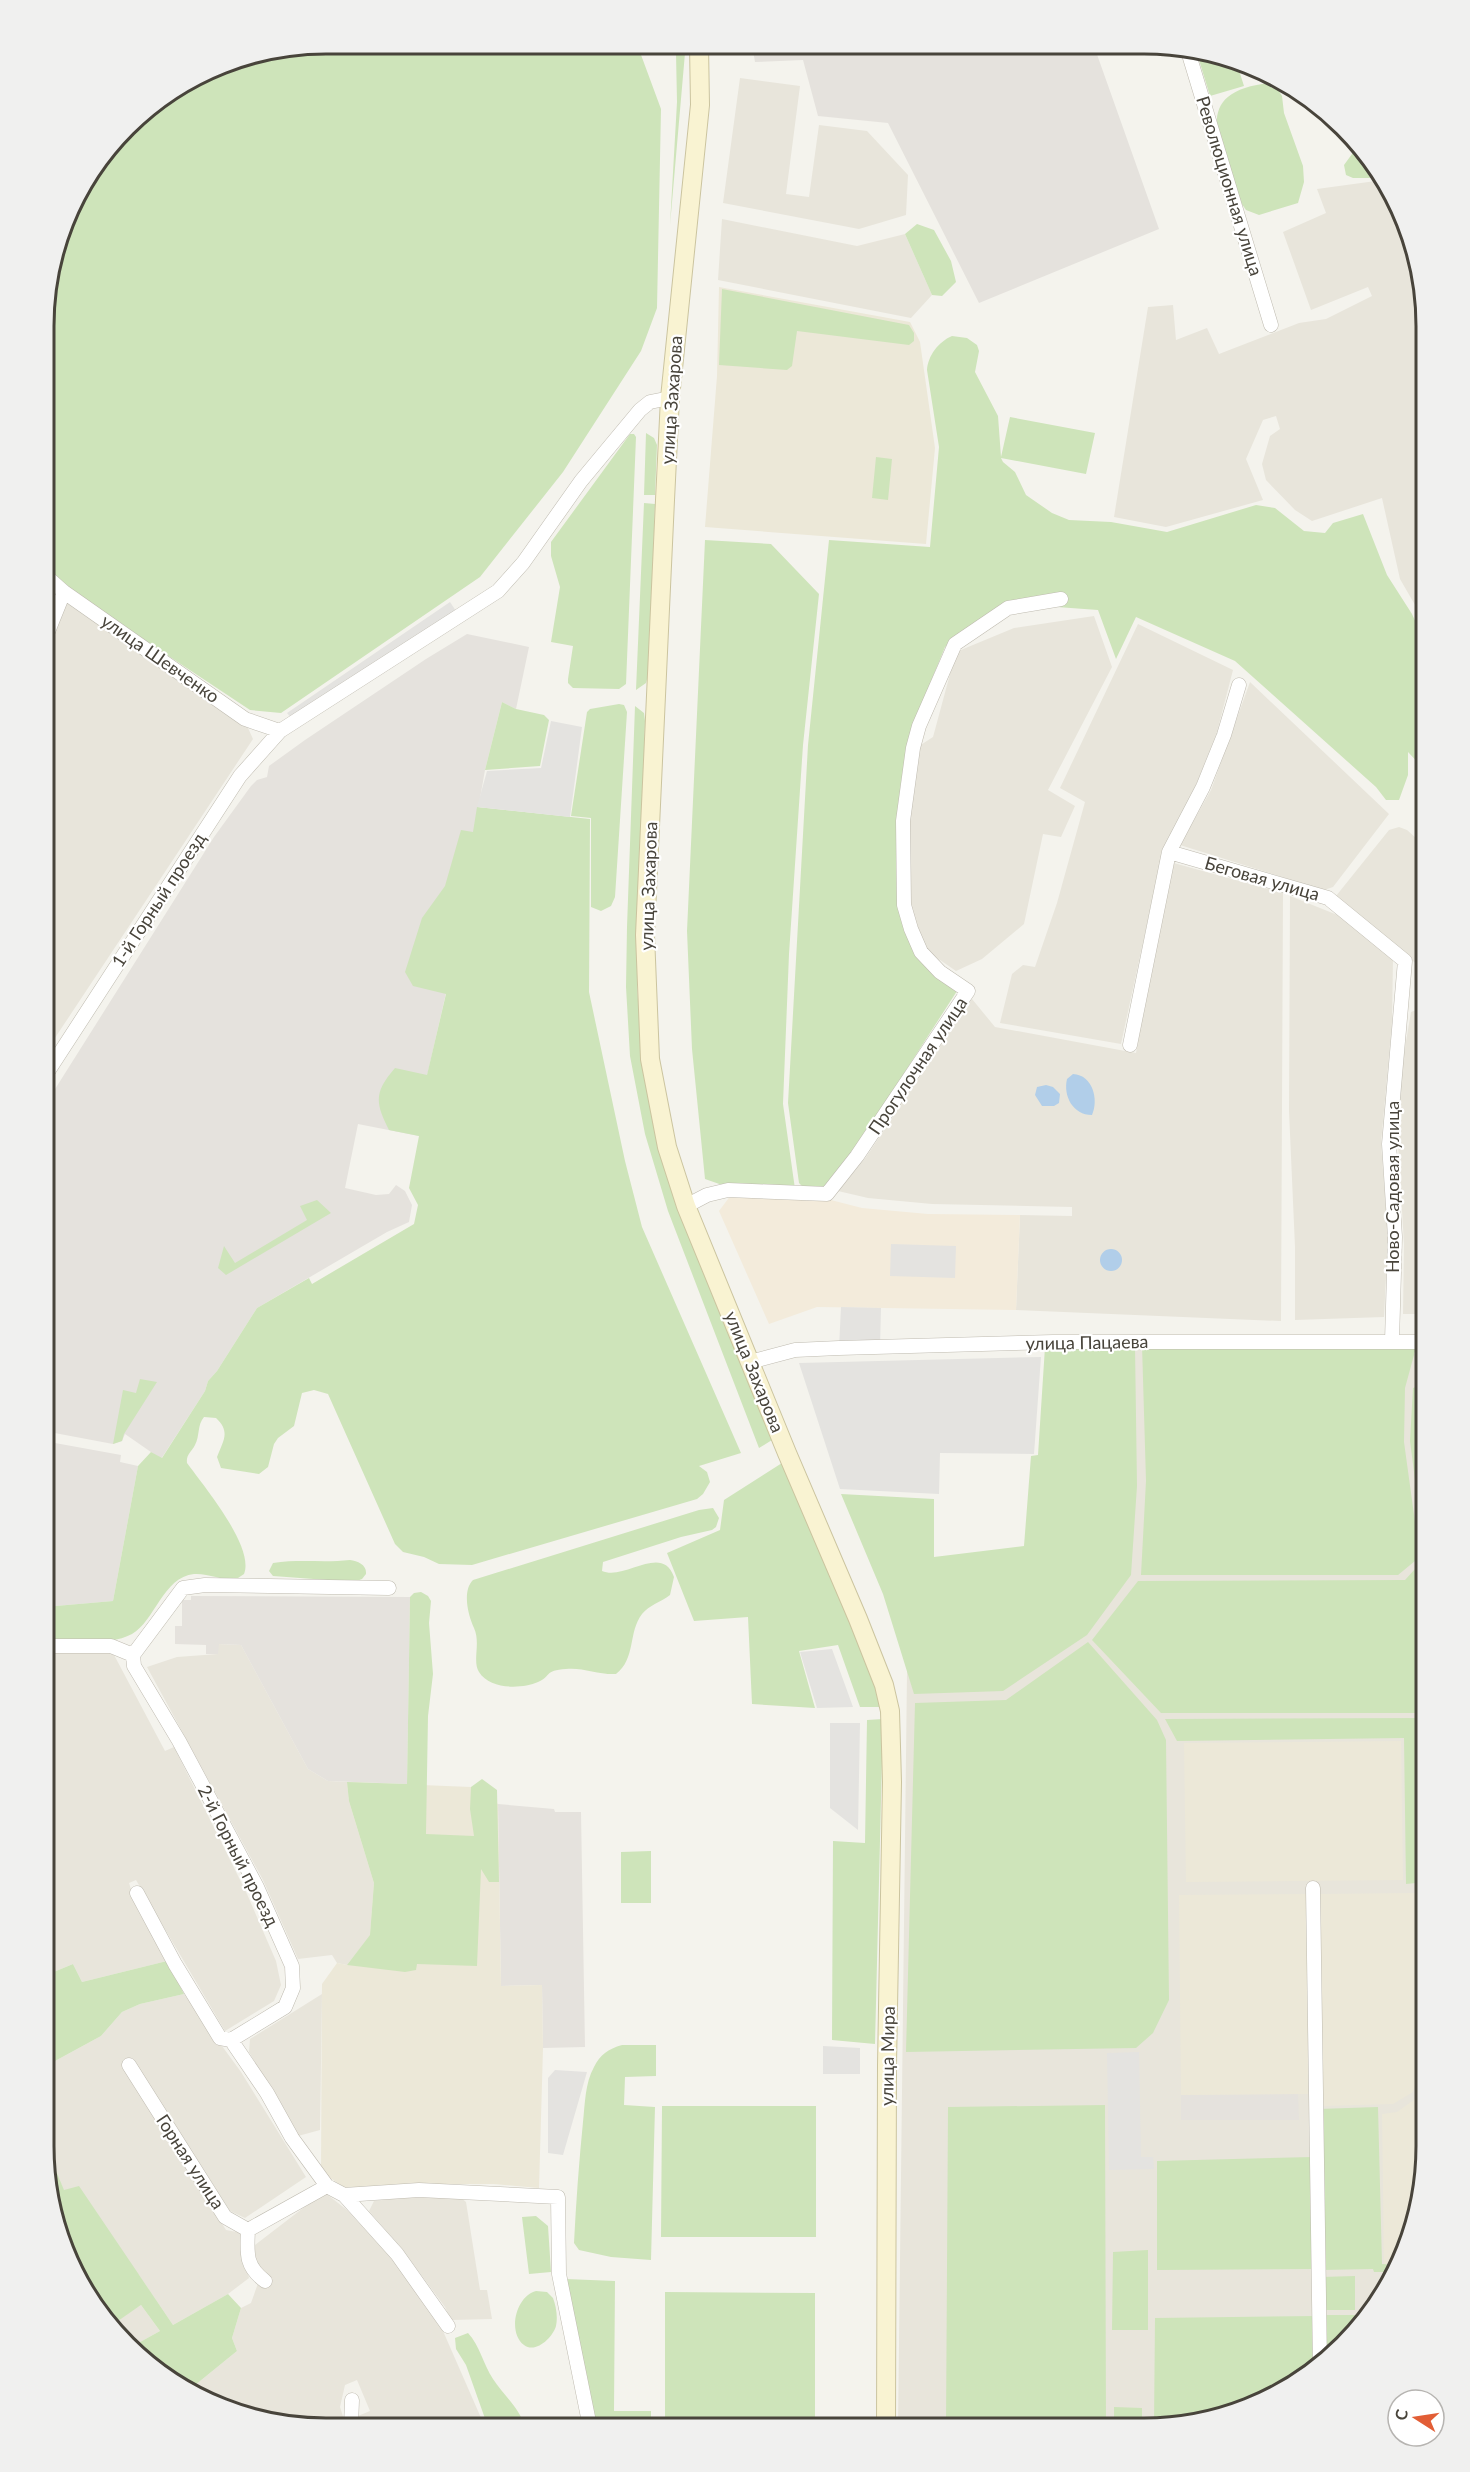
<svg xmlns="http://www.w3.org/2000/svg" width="1470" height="2472" font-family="Lato,sans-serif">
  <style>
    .residential { fill: #e8e5db }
    .commercial { fill: #f3ebdb }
    .industrial { fill: #e5e2dd }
    .education { fill: #ece8d8 }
    .green { fill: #cee4ba }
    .parking { fill: #e4e3e0 }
    .water { fill: #b1cee9 }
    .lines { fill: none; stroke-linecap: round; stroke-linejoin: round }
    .street-casing { stroke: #bfbbb0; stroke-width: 15 }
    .secondary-casing { stroke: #cbc49f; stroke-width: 20 }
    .street { stroke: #fff; stroke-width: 14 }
    .secondary { stroke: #f9f3d2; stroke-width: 18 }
    .labels { text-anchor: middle; stroke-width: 4.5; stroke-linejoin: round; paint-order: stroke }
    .street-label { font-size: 18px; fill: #48443b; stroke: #fff }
    .rim { fill: none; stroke: #48443b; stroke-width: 3 }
  </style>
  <rect width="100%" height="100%" fill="#f4f3ed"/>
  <path class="residential" d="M 740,78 L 800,86 L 786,194 L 809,197 L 819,125 L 867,131 L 908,175 L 906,215 L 859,229 L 723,203 Z
    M 1383,180 L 1405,218 L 1426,326 L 1426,624 L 1400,579 L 1382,498 L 1312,521 L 1295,510 L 1266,480 L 1262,464 L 1270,436 L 1280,429 L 1276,416 L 1263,420 L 1246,459 L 1263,500 L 1166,527 L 1114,517 L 1148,307 L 1173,305 L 1176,340 L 1207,328 L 1219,354 L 1299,323 L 1326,319 L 1372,296 L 1368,287 L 1311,310 L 1283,232 L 1326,213 L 1317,189 Z
    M 722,219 L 857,246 L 905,234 L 932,295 L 911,318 L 718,280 Z
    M 67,601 L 248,728 L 253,739 L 45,1053 L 45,655 Z
    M 1094,616 L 1112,667 L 1048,790 L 1075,806 L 1061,837 L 1043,834 L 1024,924 L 982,959 L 956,971 L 924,949 L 910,909 L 908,840 L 916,748 L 933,737 L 956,652 L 1014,628 Z
    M 1138,624 L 1233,670 L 1217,732 L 1196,785 L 1163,850 L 1121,1044 L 1000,1023 L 1012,974 L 1023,965 L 1035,967 L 1057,903 L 1085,802 L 1060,788 Z
    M 1250,682 L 1389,814 L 1333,887 L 1324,890 L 1180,845 L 1211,790 Z
    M 1399,827 L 1407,830 L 1426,847 L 1426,972 L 1336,896 L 1389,830 Z
    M 1170,862 L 1283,893 L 1281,1321 L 1016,1310 L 1020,1215 L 1072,1216 L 1072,1207 L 932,1204 L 868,1198 L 838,1191 L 866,1157 L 972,999 L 995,1027 L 1136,1053 Z
    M 1290,896 L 1345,918 L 1393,958 L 1392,1023 L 1381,1143 L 1388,1237 L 1384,1317 L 1295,1320 L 1295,1247 L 1289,1111 Z
    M 1426,1006 L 1426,1314 L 1403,1314 L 1404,1244 L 1398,1143 L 1402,1065 L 1411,1012 Z
    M 1070,1347 L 1426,1354 L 1426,2164 L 1405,2254 L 1368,2318 L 1316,2370 L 1252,2407 L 1144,2428 L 898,2428 L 908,1589 L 1014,1590 Z
    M 218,1644 L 241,1645 L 308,1769 L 328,1781 L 347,1782 L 349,1801 L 374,1883 L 370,1936 L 347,1965 L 337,1963 L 332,1955 L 298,1959 L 263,1880 L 147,1667 L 177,1657 L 218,1654 Z
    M 44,1650 L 113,1653 L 165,1751 L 174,1747 L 247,1894 L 276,1961 L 281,1985 L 274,2001 L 225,2031 L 136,1880 L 129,1883 L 138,1911 L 167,1961 L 82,1982 L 73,1964 L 44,1976 L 44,1933 L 54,1929 L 44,1902 Z
    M 184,1994 L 241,2072 L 306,2177 L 245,2218 L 230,2211 L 132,2058 L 122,2063 L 226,2230 L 242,2233 L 242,2250 L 249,2278 L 228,2294 L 173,2325 L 139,2275 L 64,2191 L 44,2142 L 44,2067 L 101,2036 L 122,2012 L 140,2004 Z
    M 322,1994 L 320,2130 L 298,2136 L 249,2052 L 250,2039 Z
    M 324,2192 L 347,2210 L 393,2260 L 443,2331 L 485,2427 L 363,2426 L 358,2416 L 370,2411 L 357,2380 L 345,2385 L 340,2407 L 346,2426 L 290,2426 L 218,2407 L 189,2390 L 237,2351 L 232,2338 L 241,2308 L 251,2303 L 262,2272 L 251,2248 Z
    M 423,2195 L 459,2196 L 466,2202 L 480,2290 L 487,2290 L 492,2319 L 451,2320 L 445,2307 L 402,2249 L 369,2211 L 374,2201 Z
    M 59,2226 L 115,2322 L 141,2305 L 160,2331 L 131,2347 L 102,2318 L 65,2254 Z"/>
  <path class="commercial" d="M 731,1195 L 827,1199 L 862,1208 L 928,1214 L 1020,1215 L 1016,1310 L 817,1307 L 769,1324 L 719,1211 Z"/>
  <path class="industrial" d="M 752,45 L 1094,46 L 1159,229 L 979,303 L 888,123 L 818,116 L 803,60 L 755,62 Z
    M 467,634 L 529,647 L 516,709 L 502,702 L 485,770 L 446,993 L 427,1076 L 419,1136 L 358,1124 L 345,1188 L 376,1195 L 389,1194 L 396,1185 L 405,1191 L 412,1205 L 409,1222 L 387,1232 L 257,1308 L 217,1371 L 208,1381 L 205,1391 L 161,1459 L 125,1434 L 122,1441 L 113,1444 L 44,1431 L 45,1105 L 214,837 L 251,786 L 257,780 L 267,777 L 269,766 L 305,740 L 426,659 Z
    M 44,1441 L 121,1455 L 120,1462 L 138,1466 L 113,1601 L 44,1607 Z
    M 191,1596 L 410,1597 L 407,1784 L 328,1781 L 308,1769 L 241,1645 L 219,1644 L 218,1654 L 206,1654 L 206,1645 L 175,1644 L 175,1626 L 182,1626 L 182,1600 L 191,1600 Z
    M 498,1804 L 554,1809 L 555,1812 L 581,1812 L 585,2047 L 543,2048 L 542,1985 L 501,1986 Z
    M 1298,2094 L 1299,2120 L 1181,2120 L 1181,2095 Z"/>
  <path class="education" d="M 719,287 L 910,322 L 920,342 L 935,448 L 926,544 L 705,527 L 717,376 Z
    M 1401,1741 L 1403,1880 L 1186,1882 L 1184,1743 Z
    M 347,1782 L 471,1787 L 498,1804 L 501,1986 L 542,1985 L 543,2048 L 539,2188 L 494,2184 L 421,2184 L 347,2190 L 321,2171 L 322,1984 L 337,1963 L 347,1965 L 370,1936 L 374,1883 L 349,1801 Z
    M 1415,1893 L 1419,2074 L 1413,2092 L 1393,2104 L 1322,2106 L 1320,1894 Z
    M 1307,1894 L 1308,2094 L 1181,2095 L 1179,1895 Z
    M 1426,2078 L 1426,2164 L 1405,2254 L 1399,2264 L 1384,2264 L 1382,2114 L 1397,2112 L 1418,2097 Z"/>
  <path class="green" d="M 326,44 L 637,44 L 661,109 L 657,308 L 641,351 L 563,472 L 480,577 L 281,713 L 250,710 L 66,588 L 46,569 L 46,290 L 73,201 L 140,114 L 218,65 Z
    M 673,45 L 682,45 L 685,53 L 670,225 L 677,102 L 676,53 Z
    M 1196,50 L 1236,61 L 1244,86 L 1210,96 Z
    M 1271,83 L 1277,88 L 1282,96 L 1284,113 L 1303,166 L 1304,182 L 1298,203 L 1259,215 L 1246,210 L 1239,200 C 1222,146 1186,91 1271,83 Z
    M 1361,147 L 1368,154 L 1382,178 L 1353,178 L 1346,175 L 1344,165 L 1352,154 Z
    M 917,224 L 934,230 L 951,261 L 956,282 L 942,296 L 932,295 L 905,234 Z
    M 722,289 L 909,325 L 914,333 L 914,341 L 909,345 L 797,331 L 792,366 L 787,370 L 719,365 Z
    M 952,336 L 967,338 L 977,345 L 979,351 L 975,372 L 998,416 L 1001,457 L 1010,417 L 1095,433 L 1086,474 L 1001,458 L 1003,462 L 1015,472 L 1026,495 L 1052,513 L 1069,520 L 1111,522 L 1167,532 L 1256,505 L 1275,508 L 1304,531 L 1325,533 L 1333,523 L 1363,514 L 1387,575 L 1412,614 L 1426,645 L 1426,771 L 1408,752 L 1408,775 L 1399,800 L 1386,800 L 1376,787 L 1235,661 L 1136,617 L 1116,659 L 1098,610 L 1004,603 L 945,647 L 913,725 L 901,782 L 896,863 L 899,906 L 907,932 L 957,991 L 852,1154 L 822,1189 L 804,1188 L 799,1183 L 788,1103 L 808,745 L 829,540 L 930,547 L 939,447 L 927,370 C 928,356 938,342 952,336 Z
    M 646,433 L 654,438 L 657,445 L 655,495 L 644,495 Z
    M 630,434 L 634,434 L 636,437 L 626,684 L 619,689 L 573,688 L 568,683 L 568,679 L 573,646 L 551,642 L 560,587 L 551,556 L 551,542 Z
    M 876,457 L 892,459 L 888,500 L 872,498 Z
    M 644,503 L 655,504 L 649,672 L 646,683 L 636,690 Z
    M 705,540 L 771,544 L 819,594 L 803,745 L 789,954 L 783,1104 L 795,1189 L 725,1186 L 705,1179 L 692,1049 L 687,931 Z
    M 502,702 L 516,709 L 544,715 L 549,720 L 540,766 L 485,770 Z
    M 619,704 L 624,705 L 627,712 L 615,897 L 611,906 L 601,911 L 591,907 L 591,818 L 571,816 L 587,712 L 590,709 Z
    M 635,706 L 644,713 L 645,721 L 637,986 L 642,1055 L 772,1440 L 759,1448 L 668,1211 L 645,1134 L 630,1056 L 626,987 L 627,927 Z
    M 477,807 L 590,819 L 589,992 L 625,1161 L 642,1227 L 741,1453 L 699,1466 L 707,1472 L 710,1482 L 703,1494 L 697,1499 L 472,1565 L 439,1564 L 424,1557 L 403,1552 L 395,1544 L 328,1394 L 314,1390 L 302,1393 L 294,1426 L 278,1438 L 274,1444 L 268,1467 L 259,1474 L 221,1468 L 217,1457 C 223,1441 231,1432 216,1418 L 204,1417 C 197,1425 200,1436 195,1445 C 191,1453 186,1454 187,1463 C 203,1485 255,1547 244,1574 L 235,1580 C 222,1580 207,1573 194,1574 C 163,1577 155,1621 132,1634 C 107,1647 71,1641 44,1641 L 44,1607 L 113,1601 L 138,1466 L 151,1452 L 162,1458 L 205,1391 L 208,1381 L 217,1371 L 257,1308 L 309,1278 L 312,1284 L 414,1224 L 418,1205 L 409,1188 L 419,1136 L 389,1130 C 375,1103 374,1092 395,1068 L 427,1075 L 446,994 L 413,986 L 405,972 L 422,918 L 445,886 L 461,830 L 473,832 Z
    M 317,1200 L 331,1213 L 226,1275 L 218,1268 L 224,1246 L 235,1263 L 307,1220 L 300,1206 Z
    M 1417,1344 L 1405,1388 L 1404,1442 L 1415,1522 L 1415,1561 L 1398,1575 L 1141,1575 L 1146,1481 L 1142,1345 Z
    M 1135,1346 L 1137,1486 L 1131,1575 L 1087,1635 L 1003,1691 L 914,1694 L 883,1594 L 841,1494 L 934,1499 L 934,1557 L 1024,1546 L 1031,1456 L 1038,1455 L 1045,1347 Z
    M 140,1379 L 157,1382 L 124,1434 L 122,1441 L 113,1444 L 123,1390 L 136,1393 Z
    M 1426,1383 L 1426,1605 L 1421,1526 L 1410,1441 L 1413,1388 Z
    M 782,1463 L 879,1690 L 884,1707 L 860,1707 L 838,1645 L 799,1651 L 815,1708 L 752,1704 L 748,1617 L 694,1621 L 667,1553 L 720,1530 L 724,1500 Z
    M 713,1508 L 719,1518 L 716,1527 L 712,1530 L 681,1537 L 603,1562 L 602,1571 C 625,1581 662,1543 674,1577 L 670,1595 C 661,1602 649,1605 642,1614 C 628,1632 636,1659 616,1674 C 599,1675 582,1667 566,1669 C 544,1670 551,1677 538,1682 C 522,1689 490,1690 479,1672 C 472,1661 481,1643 474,1628 C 468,1615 462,1591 473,1580 L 699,1510 Z
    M 350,1560 C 358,1561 367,1565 366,1574 L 362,1579 L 354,1582 L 273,1576 L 269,1571 L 273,1563 C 299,1559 325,1563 350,1560 Z
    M 1415,1569 L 1426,1671 L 1426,1713 L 1161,1713 L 1092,1640 L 1138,1581 L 1405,1580 Z
    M 421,1592 L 428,1596 L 431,1601 L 429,1623 L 433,1674 L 428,1716 L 426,1834 L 474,1836 L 470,1809 L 471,1787 L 482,1779 L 497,1790 L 499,1882 L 489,1882 L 481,1869 L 477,1966 L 417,1964 L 416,1970 L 405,1972 L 347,1965 L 370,1935 L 374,1883 L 349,1801 L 347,1782 L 407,1784 L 410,1597 L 414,1593 Z
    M 1088,1642 L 1157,1720 L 1166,1740 L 1169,2000 L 1153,2033 L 1136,2048 L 906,2052 L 915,1703 L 1006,1700 Z
    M 1426,1718 L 1426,1882 L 1406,1884 L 1404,1738 L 1177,1741 L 1165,1719 Z
    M 883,1719 L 875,2044 L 832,2040 L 833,1841 L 865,1843 L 867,1720 Z
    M 651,1851 L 651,1903 L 621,1903 L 621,1852 Z
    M 1417,1891 L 1426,1891 L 1426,2073 L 1421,2073 Z
    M 167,1961 L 184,1994 L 140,2004 L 122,2012 L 101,2036 L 44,2067 L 44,1976 L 73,1964 L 82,1982 Z
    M 622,2045 L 656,2045 L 656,2076 L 625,2077 L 624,2105 L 655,2107 L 651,2260 L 611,2257 L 579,2250 L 574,2243 C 576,2202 579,2162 583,2122 C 585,2104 585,2083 594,2067 C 600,2055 608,2049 622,2045 Z
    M 1105,2105 L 1106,2428 L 946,2427 L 948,2107 Z
    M 662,2106 L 816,2106 L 816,2237 L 661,2237 Z
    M 1378,2107 L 1382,2264 L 1399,2265 L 1394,2272 L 1374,2272 L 1373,2269 L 1320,2270 L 1318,2109 Z
    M 44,2142 L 64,2190 L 79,2186 L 173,2325 L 228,2294 L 241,2308 L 232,2338 L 237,2351 L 189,2390 L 154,2370 L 131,2347 L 160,2331 L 141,2305 L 115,2323 L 59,2226 Z
    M 1312,2157 L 1314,2269 L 1157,2270 L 1157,2161 Z
    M 536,2216 L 548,2226 L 551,2272 L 529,2274 L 522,2217 Z
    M 1148,2250 L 1148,2330 L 1112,2330 L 1113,2252 Z
    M 1355,2276 L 1355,2310 L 1321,2310 L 1321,2277 Z
    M 566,2279 L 615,2281 L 614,2411 L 651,2411 L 651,2427 L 595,2427 Z
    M 536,2291 L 547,2292 L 553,2298 C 556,2306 558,2317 556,2326 C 553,2337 536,2354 524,2345 C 507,2332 516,2296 536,2291 Z
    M 665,2292 L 815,2293 L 815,2427 L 665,2427 Z
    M 1321,2315 L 1370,2315 L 1322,2364 Z
    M 1316,2316 L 1315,2370 L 1252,2407 L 1168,2424 L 1154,2424 L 1155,2318 Z
    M 468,2333 C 480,2346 483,2364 493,2379 C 504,2396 519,2407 525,2427 L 488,2427 L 466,2365 L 456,2349 L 455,2338 Z
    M 1114,2407 L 1142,2408 L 1142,2428 L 1114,2428 Z"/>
  <path class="parking" d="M 450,602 L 456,611 L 291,718 L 287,713 Z
    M 551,721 L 582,727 L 570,817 L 477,807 L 487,771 L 541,768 Z
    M 891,1244 L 956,1246 L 955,1278 L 890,1276 Z
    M 841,1307 L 881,1308 L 880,1347 L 839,1348 Z
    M 1041,1357 L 1034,1454 L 940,1453 L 939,1494 L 840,1489 L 799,1363 Z
    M 832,1649 L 853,1707 L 817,1708 L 800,1652 Z
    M 830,1723 L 860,1723 L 858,1830 L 830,1808 Z
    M 823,2046 L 860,2048 L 860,2074 L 823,2074 Z
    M 1139,2052 L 1141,2157 L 1153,2157 L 1154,2169 L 1109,2170 L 1107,2053 Z
    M 555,2070 L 587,2072 L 563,2155 L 548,2153 L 548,2078 Z"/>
  <path class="water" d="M 1073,1074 C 1093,1075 1099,1100 1092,1115 C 1073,1115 1063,1096 1067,1079 Z
    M 1046,1085 L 1053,1087 L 1060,1094 L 1059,1103 L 1054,1106 L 1042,1106 L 1035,1095 L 1037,1087 Z
    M1100 1260a11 11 0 1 1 22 0a11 11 0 1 1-22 0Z"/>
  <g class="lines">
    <g class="street-casing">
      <path id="street" d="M 1187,48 L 1271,325
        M 46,576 L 64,592 L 245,719 L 280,731
        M 45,639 L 64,592
        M 1169,852 L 1328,898 L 1405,961 L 1389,1144 L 1395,1237 L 1392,1341
        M 1130,1045 L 1169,852 L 1203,787 L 1224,735 L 1239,685
        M 45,1076 L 240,776 L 280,731 L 498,591 L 523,563 L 581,481 L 640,410 L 650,402 L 670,398
        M 686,1206 L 707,1195 L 728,1190 L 827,1194 L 857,1156 L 968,991 L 940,972 L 921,952 L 911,929 L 904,905 L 903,821 L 913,748 L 919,726 L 955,644 L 1008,608 L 1061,599
        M 750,1362 L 795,1350 L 839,1348 L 1053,1342 L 1426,1342
        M 44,1646 L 111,1646 L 133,1655
        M 133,1655 L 134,1666 L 179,1741 L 257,1887 L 292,1966 L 293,1988 L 285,2007 L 231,2040
        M 133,1655 L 183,1588 L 205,1585 L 389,1588
        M 1313,1888 L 1320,2366
        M 137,1893 L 175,1964 L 220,2038 L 231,2040 L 267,2093 L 292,2138 L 327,2186 L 344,2195 L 397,2254 L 448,2326
        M 44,1920 L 46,1926
        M 129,2065 L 225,2217 L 248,2230 C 247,2253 245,2266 265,2281
        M 344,2195 L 419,2190 L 558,2197 L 559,2274 L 590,2427
        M 248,2230 L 327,2186
        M 351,2426 L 352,2400"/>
    </g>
    <g class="secondary-casing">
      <path id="secondary" d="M 699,45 L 700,105 L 670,398 L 665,500 L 645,935 L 650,1059 L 667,1147 L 686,1206 L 787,1453 L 858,1619 L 884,1685 L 890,1711 L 892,1782 L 887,2065 L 886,2428"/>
    </g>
    <use href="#street" class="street"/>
    <use href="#secondary" class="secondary"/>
  </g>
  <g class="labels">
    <g class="street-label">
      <text transform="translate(1229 186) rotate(73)" y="6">Революционная улица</text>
      <text transform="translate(672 400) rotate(-86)" y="6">улица Захарова</text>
      <text transform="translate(160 659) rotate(35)" y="6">улица Шевченко</text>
      <text transform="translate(1262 879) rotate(16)" y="6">Беговая улица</text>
      <text transform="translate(649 886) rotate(-88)" y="6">улица Захарова</text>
      <text transform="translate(159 900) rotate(-57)" y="6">1-й Горный проезд</text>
      <text transform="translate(918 1066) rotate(-56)" y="6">Прогулочная улица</text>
      <text transform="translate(1393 1187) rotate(-90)" y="6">Ново-Садовая улица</text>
      <text transform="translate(1087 1343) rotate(-1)" y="6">улица Пацаева</text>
      <text transform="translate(754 1372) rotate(68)" y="6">улица Захарова</text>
      <text transform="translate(238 1856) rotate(63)" y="6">2-й Горный проезд</text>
      <text transform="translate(888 2056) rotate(-89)" y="6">улица Мира</text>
      <text transform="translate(190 2162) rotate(57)" y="6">Горная улица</text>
    </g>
  </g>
  <path d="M0 0H1470V2472H0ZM326 54H1144A272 272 0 0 1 1416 326V2146A272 272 0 0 1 1144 2418H326A272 272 0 0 1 54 2146V326A272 272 0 0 1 326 54Z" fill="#f0f0ef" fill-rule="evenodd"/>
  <path class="rim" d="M326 54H1144A272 272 0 0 1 1416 326V2146A272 272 0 0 1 1144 2418H326A272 272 0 0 1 54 2146V326A272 272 0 0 1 326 54Z"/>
  <g transform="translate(1416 2418) rotate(282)"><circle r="28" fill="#ffffff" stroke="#b6b4b1" stroke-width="1.5"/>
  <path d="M0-4.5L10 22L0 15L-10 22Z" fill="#e25e36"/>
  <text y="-9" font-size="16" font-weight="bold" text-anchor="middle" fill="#48443b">С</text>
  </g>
</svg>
